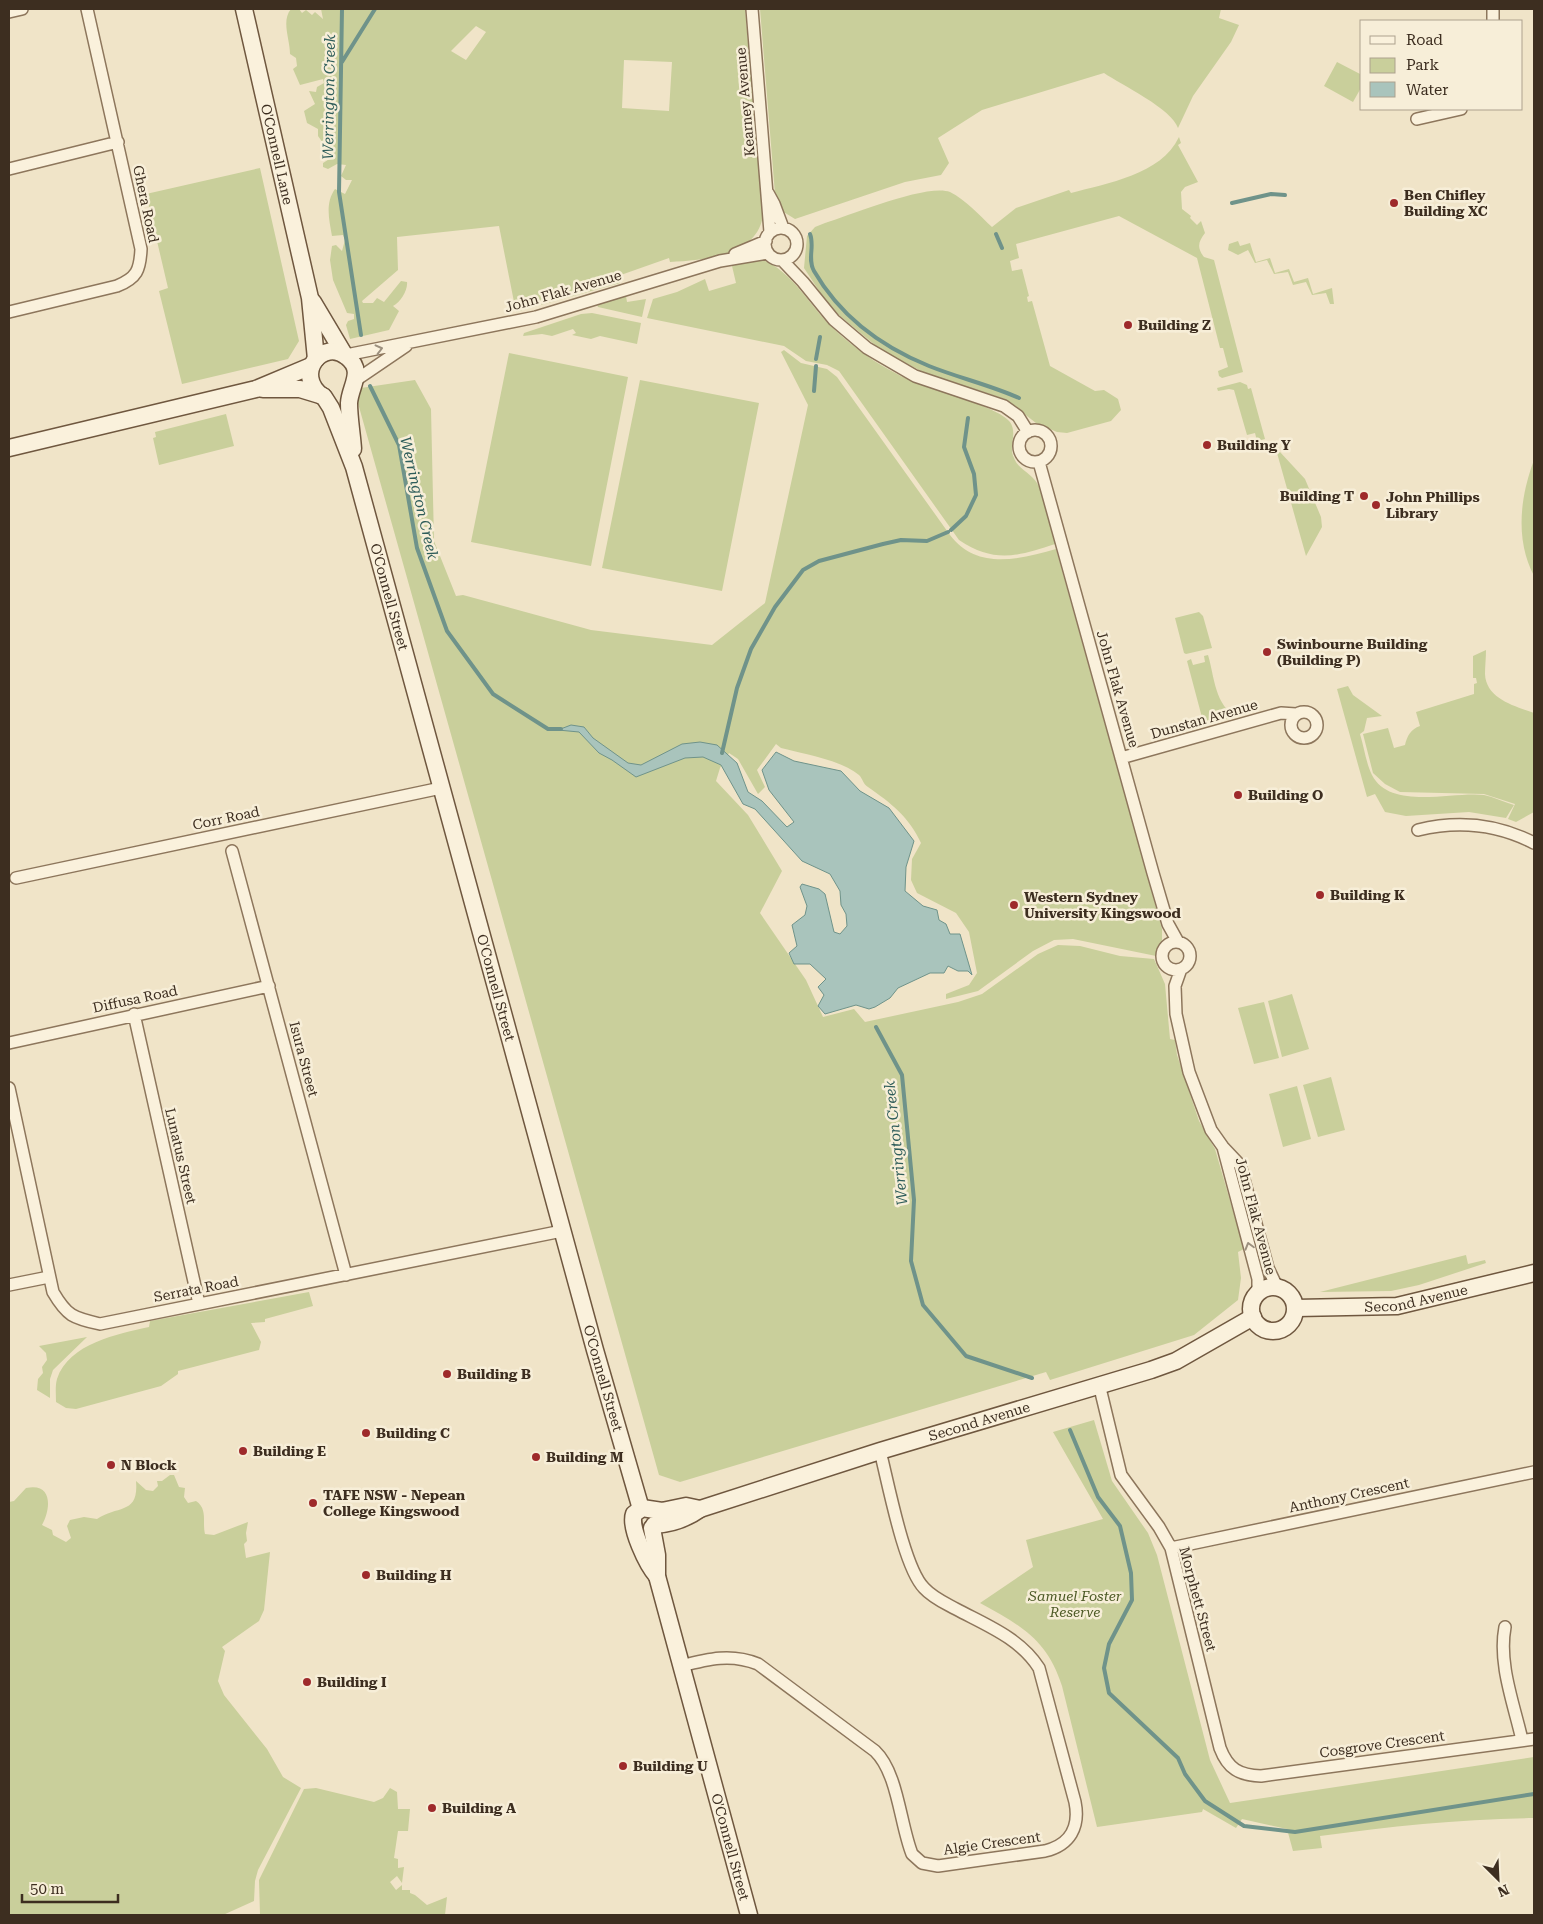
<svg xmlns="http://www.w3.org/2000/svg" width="1543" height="1924" font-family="'Roboto Serif',serif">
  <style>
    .green { fill: #c9cf9b; fill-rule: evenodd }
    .water { fill: #a9c4bc; stroke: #6f938a }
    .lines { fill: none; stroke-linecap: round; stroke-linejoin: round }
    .stream { stroke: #6f938a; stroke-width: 4 }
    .street-casing { stroke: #8d765c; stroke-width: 14 }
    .secondary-casing { stroke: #6f573f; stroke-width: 19 }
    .street { stroke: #faf1dc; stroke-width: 11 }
    .secondary { stroke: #faf1dc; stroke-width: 16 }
    .oneway { stroke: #9c907e }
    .poi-dot { fill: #9e2a2b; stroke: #f7eed8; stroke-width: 2 }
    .labels { text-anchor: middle; stroke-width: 5; stroke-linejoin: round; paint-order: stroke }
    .street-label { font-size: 14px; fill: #3d2e20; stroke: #f7eed8 }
    .poi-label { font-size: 14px; font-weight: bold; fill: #3d2e20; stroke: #f7eed8; text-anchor: start }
    .park-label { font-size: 14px; font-style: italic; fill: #4d5a26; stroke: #f7eed8 }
    .water-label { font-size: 15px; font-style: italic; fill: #2f5d5a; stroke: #f7eed8 }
  </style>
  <rect width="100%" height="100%" fill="#f0e4c8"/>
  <path class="green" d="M 291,9 L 299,9 L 302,13 L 306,10 L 312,15 L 315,12 L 323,19 L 321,9 L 745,9 L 763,216 C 756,257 704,260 670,262 L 669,258 L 618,276 L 620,283 L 516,312 L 499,226 L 397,237 L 398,270 L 362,301 L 363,303 L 373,303 L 377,298 L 384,302 L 401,281 L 407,282 C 408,290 401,302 393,306 L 399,311 L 389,330 L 350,339 L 346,325 L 348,321 L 354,319 L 354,314 L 347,313 L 333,280 L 330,260 L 332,246 L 336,245 L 342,251 L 345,240 L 343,235 L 332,236 C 329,219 325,203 335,189 L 345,194 L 352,180 L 346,180 L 341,176 L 346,165 L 337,164 L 328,169 L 323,167 L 323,163 L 331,158 L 329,144 L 323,143 L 318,136 L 318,129 L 307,123 L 304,111 L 315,104 L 309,91 L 316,92 L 317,87 L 324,83 L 323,79 L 300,85 L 293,69 L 297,66 L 296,58 L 290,54 C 290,39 281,21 291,9 ZM 476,26 L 486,32 L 466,60 L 451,51 ZM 624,60 L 672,62 L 669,111 L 622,108 Z
    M 760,9 L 1221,9 L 1219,18 L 1239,25 L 1231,42 L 1193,96 L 1178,128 C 1172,109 1122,85 1104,73 L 982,110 L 938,138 L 949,163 L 941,175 L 905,182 L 795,219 L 782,211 L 775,194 Z
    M 1337,62 L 1362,75 L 1362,86 L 1353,102 L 1324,86 Z
    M 1179,137 L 1181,143 L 1178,145 L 1198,182 L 1185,187 L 1181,192 L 1182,209 L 1191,216 L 1190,218 L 1197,225 L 1201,221 L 1205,233 C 1199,241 1196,247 1204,257 L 1214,260 L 1243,372 L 1222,378 L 1219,376 L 1218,371 L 1228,367 L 1223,348 L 1220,348 L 1197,258 L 1119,216 L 1016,244 L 1019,258 L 1010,261 L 1012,271 L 1022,269 L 1029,296 L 1027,297 L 1028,302 L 1032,301 L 1050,366 L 1095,391 L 1104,390 L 1118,399 L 1121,410 L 1111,421 L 1067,433 L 1057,432 L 1036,423 L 1005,399 L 923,372 L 881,350 L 840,316 L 825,300 L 804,268 L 807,236 L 815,227 L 825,223 C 850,215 928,183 950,192 C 966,200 979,215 992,227 L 1016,208 L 1069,190 L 1071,193 C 1107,183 1161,175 1179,137 Z
    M 260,168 L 299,341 L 288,359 L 182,384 L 159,291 L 168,288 L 146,194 Z
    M 1238,241 L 1240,246 L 1250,243 L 1256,262 L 1270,258 L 1275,273 L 1289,269 L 1294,282 L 1308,278 L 1313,294 L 1332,288 L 1334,304 L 1330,304 L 1326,293 L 1312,295 L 1306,282 L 1293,285 L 1288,272 L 1274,274 L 1267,260 L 1255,263 L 1248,250 L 1238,255 L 1228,250 L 1229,244 Z
    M 761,259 C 793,271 809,306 834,329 C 853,347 875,363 899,375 C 921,387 999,406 1010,422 C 1018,434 1008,446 1014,458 C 1018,469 1031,473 1037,483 C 1047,500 1050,525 1055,544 C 1018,556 995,564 959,540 L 839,371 L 827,365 L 806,361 L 784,346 L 647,318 L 653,299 L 677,292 L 705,279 L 709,291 L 736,283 L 732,266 Z
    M 626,296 L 627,302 L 646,299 L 642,317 L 598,307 L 597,304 Z
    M 592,313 L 641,323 L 637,344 L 600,336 L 591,339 L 572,335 L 576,333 L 573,329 L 552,336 L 542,334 L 523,336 L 524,333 L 581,314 Z
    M 784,350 L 801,363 L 827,369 L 837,377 L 950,535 C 977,571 1020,559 1056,549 L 1162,929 L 1162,940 L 1156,956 L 1073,939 L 1054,940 L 1033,951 L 978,991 L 946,999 L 946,994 L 969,985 L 977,973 L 969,932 L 956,913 L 917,893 L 911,880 L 912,859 L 921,843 C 909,817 891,803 868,787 C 863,784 863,779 859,775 C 841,760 804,754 781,748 L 776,744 L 757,770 L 765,787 L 758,794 L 738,759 L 729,753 L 720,768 L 716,781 L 748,815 L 782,871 L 760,913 L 806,980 L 823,1017 L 854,1009 L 865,1022 L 958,1002 L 982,994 L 1038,954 L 1058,945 L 1080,946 L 1120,956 L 1154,959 L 1165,984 L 1170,1039 L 1175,1040 L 1177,1055 L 1199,1121 L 1215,1149 L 1244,1249 L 1238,1252 L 1241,1278 L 1238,1300 L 1194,1335 L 1050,1380 L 1046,1372 L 680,1482 L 659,1475 L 354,389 L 415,380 L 431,409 L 434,541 L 456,596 L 463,595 L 591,630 L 712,645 L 765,603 L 808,405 L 781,352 Z
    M 509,353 L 628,377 L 591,566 L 471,542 Z
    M 640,380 L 759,403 L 722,591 L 602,568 Z
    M 1240,382 L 1247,385 L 1248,389 L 1251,388 L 1265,439 L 1257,441 L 1255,433 L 1247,435 L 1234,390 L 1229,389 L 1218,391 L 1217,388 Z
    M 226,414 L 234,446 L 159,465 L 153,438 L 156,437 L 155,432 Z
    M 1280,452 L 1305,479 L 1321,517 L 1322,527 L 1306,556 L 1277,453 Z
    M 1534,460 L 1534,576 C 1515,540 1520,497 1534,460 Z
    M 1199,612 L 1203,616 L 1212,648 L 1186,654 L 1184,653 L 1175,618 Z
    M 1486,650 C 1486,658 1485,666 1485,674 C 1486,699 1515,706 1534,713 L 1534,812 L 1516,822 L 1508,819 L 1515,804 L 1484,794 L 1400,792 L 1385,784 L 1373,773 L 1363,734 L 1388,728 L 1394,748 L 1405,745 C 1407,736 1411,729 1420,726 L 1416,712 L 1474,694 L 1474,684 L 1477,683 L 1476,678 L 1473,678 L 1473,656 Z
    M 1208,655 C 1214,674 1215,709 1238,716 L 1204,725 L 1187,661 L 1191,659 L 1193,665 L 1205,662 L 1204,656 Z
    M 1348,686 L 1353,695 L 1382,716 L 1367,718 L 1364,731 L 1360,734 C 1364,747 1366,763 1372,775 C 1390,811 1453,791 1484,795 C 1494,797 1504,802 1514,805 L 1506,818 L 1469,812 L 1406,816 L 1385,812 L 1375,794 L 1367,797 L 1337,689 Z
    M 1292,994 L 1309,1049 L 1282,1057 L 1268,1001 Z
    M 1264,1002 L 1279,1058 L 1254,1064 L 1238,1008 Z
    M 1331,1077 L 1345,1130 L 1318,1137 L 1303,1085 Z
    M 1297,1086 L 1311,1139 L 1283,1147 L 1269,1094 Z
    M 1466,1255 L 1468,1264 L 1485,1260 L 1486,1263 L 1419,1285 L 1391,1291 L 1320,1292 Z
    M 309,1292 L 313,1306 L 265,1319 L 265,1322 L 251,1323 L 261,1342 L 259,1350 L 178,1371 L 178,1374 L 161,1386 L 76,1409 L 66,1408 L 56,1402 C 56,1395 55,1386 57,1379 C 69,1343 118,1334 149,1327 L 150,1321 Z
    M 87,1337 L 53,1370 L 50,1379 L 50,1398 L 37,1390 L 38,1379 L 43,1373 L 42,1367 L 47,1360 L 46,1353 L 39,1346 Z
    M 1094,1420 L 1112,1481 L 1148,1533 L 1157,1555 L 1210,1760 L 1230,1803 L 1534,1757 L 1534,1818 C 1463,1819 1391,1826 1320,1836 L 1322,1848 L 1293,1851 L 1287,1829 L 1242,1819 L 1236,1828 L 1203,1809 L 1202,1812 L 1097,1827 L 1062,1686 C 1047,1639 1020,1625 980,1603 L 1033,1567 L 1026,1540 L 1103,1519 L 1053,1432 Z
    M 170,1475 L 174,1475 L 179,1487 L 185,1488 L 184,1497 L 188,1503 L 196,1501 C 208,1509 202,1522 205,1534 L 214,1535 L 248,1522 L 246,1533 L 247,1541 L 244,1544 L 246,1558 L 270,1552 L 264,1610 L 259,1621 L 222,1647 L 225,1651 L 218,1681 L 224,1695 L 267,1749 L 283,1777 L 301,1788 L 258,1870 L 255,1881 L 254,1901 L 223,1915 L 9,1915 L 9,1502 L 14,1501 L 26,1488 C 53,1482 51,1509 42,1525 L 52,1530 L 53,1535 L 66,1542 L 71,1538 L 67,1526 L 70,1520 L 84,1517 L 97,1519 C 118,1505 139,1515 136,1481 L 146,1490 L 153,1491 L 158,1486 L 157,1481 L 162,1481 Z
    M 316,1788 L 374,1802 L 383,1798 L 390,1788 L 397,1792 L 398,1809 L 410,1809 L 408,1831 L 398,1831 L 394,1858 L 398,1859 L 398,1868 L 404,1867 L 402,1883 L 397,1876 L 390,1882 L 396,1890 L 402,1885 L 402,1890 L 410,1890 L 410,1893 L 415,1895 L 427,1905 L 447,1897 L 445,1915 L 260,1915 L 259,1880 L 304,1789 Z"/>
  <path class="water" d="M 571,725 L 584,727 L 593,738 L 628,763 L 641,765 L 682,744 L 700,742 L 717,745 L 737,763 L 748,792 L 762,801 L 787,827 L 794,822 L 769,790 L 762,770 L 776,752 L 794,761 L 841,771 L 860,791 L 889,808 L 914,841 L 906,867 L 905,891 L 923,906 L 937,910 L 939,920 L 946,924 L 950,934 L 960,934 L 972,975 L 968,971 L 958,971 L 948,966 L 944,973 L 930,973 L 898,988 L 890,998 L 875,1007 L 869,1009 L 856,1005 L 825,1014 L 818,1006 L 824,995 L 818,987 L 826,979 L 810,964 L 794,964 L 789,953 L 797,946 L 792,925 L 805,915 L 807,906 L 800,887 L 802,884 L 819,889 L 825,894 L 834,932 L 840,934 L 847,926 L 846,914 L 841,905 L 840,891 L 830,874 L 802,861 L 755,809 L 743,804 L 721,765 L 703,757 L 685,758 L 636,777 L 612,760 L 599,753 L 579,732 L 558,730 Z"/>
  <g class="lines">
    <path class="stream" d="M 342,9 L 339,192 L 361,335
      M 342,62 L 375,9
      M 1232,203 L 1271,194 L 1285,195
      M 810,234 C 815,246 807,259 814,271 C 840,316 882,347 929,366 C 959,378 990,385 1019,398
      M 996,234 L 1002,248
      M 816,359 L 820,337
      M 370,386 L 399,445 L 417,548 L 447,631 L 493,694 L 548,729 L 561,729
      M 814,391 L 816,366
      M 951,530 L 966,516 L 976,495 L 974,474 L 964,447 L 968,418
      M 722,753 L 737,688 L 751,649 L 775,607 L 803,570 L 819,561 L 883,544 L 901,540 L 927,541 L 948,532
      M 876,1027 L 902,1075 L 914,1200 L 911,1261 L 923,1305 L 966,1356 L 1032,1378
      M 1070,1430 L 1098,1497 L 1120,1526 L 1131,1573 L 1132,1600 L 1109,1644 L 1104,1668 L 1109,1693 L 1178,1758 L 1185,1774 L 1205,1801 L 1244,1826 L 1295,1832 L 1534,1794"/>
    <g class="street-casing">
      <path id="street" d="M 752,9 L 770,232
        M 9,12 L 22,9
        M 1493,21 L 1493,9
        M 1417,119 L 1461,109
        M 9,169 L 118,142
        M 768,193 L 774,204 L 783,228
        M765 244a16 16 0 1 1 32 0a16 16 0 1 1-32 0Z
        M 735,254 L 766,241
        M 782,260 L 803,282 L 834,320 L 867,348 L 915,376 L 1004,406 L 1018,416 L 1028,432
        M 9,312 L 117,286 C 137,278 140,270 141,249 L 87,9
        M 346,355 L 536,317 L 720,261 L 768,253
        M 356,380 L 406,346
        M1019 446a16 16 0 1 1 32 0a16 16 0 1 1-32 0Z
        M 1039,462 L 1153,873 L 1168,924 L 1178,942
        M1291 725a13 13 0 1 1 26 0a13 13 0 1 1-26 0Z
        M 1121,758 L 1281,713 L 1296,714
        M 1418,830 C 1459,820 1497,824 1534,843
        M 232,851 L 346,1275
        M 16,878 L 441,788
        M1162 956a14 14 0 1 1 28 0a14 14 0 1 1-28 0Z
        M 1181,969 L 1175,986 L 1176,1014 L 1189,1072 L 1211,1130 L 1223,1147 L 1240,1165 L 1268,1268 L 1277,1287
        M 134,1014 L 199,1304
        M 9,1043 L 269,986
        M 9,1088 L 53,1292 C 67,1316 73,1318 100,1324 L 562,1231
        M 1223,1147 L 1258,1279 L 1258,1293
        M 9,1285 L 49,1277
        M 1099,1384 L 1121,1475 L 1159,1527 L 1171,1548 L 1220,1748 C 1228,1769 1239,1775 1261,1776 L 1534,1739
        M 1171,1548 L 1534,1472
        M 1505,1627 C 1498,1664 1514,1704 1522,1740
        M 681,1666 C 708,1659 731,1653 758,1664 L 875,1751 C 898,1773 900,1824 912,1854 L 922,1863 L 938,1866 L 1045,1851 C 1070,1845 1080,1827 1075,1802 L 1039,1668 C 1020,1638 986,1625 956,1609 C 945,1603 933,1598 924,1588 C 904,1568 888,1482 880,1451"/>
    </g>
    <g class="secondary-casing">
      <g id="secondary">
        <path id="s1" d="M 244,9 L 310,298 L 316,359"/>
        <path d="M 313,302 L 344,354"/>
        <path d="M 263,389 L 300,389 L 323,396"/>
        <path d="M 322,396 C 293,374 323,337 347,357 C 365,371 350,386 349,403 C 349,418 352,434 353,449"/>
        <path id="s2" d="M 324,397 L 331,408 L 354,467 L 595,1350 L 641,1509"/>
        <path d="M 9,448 L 256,389 L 311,366"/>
        <circle cx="1273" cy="1309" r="22"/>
        <path id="s3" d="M 1296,1308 L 1397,1306 L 1534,1273"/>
        <path id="s4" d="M 654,1525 C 672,1524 686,1519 700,1509 L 880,1451 L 1151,1370 L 1176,1361 L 1253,1317"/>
        <path id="s5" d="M 652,1528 L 657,1555 L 657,1576 L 749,1915"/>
        <path d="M 657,1576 C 647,1565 629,1527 634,1514 L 642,1508 L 662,1511 L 686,1506 L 700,1509"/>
      </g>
    </g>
    <use href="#street" class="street"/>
    <use href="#secondary" class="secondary"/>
  </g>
  <defs><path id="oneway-chevron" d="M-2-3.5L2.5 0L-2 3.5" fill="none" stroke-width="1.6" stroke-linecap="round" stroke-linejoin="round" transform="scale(1.25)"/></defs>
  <g class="oneway">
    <use href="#oneway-chevron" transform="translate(379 349) rotate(-14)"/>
    <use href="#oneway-chevron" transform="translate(1249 1246) rotate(-106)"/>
  </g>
  <g class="poi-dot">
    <circle cx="1394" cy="203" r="5"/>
    <circle cx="1128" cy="325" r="5"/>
    <circle cx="1207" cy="445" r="5"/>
    <circle cx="1364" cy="496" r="5"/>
    <circle cx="1376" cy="505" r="5"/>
    <circle cx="1267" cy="652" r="5"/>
    <circle cx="1238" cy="795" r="5"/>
    <circle cx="1320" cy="895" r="5"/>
    <circle cx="1014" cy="905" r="5"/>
    <circle cx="447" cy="1374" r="5"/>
    <circle cx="366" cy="1433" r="5"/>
    <circle cx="243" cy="1451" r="5"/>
    <circle cx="536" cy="1457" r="5"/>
    <circle cx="111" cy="1465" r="5"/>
    <circle cx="313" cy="1503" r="5"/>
    <circle cx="366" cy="1575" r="5"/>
    <circle cx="307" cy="1682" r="5"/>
    <circle cx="623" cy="1766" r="5"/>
    <circle cx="432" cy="1808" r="5"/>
  </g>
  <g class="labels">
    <g class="street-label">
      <text transform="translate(745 102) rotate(-95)" y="5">Kearney Avenue</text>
      <text dy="5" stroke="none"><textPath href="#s1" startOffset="149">O'Connell Lane</textPath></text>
      <text transform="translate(146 204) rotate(78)" y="5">Ghera Road</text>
      <text transform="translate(563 291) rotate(-16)" y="5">John Flak Avenue</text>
      <text dy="5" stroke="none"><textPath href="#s2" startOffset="211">O'Connell Street</textPath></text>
      <text transform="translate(1118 689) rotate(74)" y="5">John Flak Avenue</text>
      <text transform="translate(1204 719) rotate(-16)" y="5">Dunstan Avenue</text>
      <text transform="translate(226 818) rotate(-12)" y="5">Corr Road</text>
      <text dy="5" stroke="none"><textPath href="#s2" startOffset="616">O'Connell Street</textPath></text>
      <text transform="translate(135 999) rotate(-12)" y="5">Diffusa Road</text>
      <text transform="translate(304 1059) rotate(75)" y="5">Isura Street</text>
      <text transform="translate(181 1156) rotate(77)" y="5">Lunatus Street</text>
      <text transform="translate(1256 1216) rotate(75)" y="5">John Flak Avenue</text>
      <text transform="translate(196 1289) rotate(-11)" y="5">Serrata Road</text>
      <text dy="5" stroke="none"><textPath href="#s3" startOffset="121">Second Avenue</textPath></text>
      <text dy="5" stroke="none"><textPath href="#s2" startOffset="1021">O'Connell Street</textPath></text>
      <text dy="5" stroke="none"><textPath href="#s4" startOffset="342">Second Avenue</textPath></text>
      <text transform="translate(1349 1495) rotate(-12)" y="5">Anthony Crescent</text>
      <text transform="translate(1198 1599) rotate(75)" y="5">Morphett Street</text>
      <text transform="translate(1382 1744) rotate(-8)" y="5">Cosgrove Crescent</text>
      <text transform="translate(992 1843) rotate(-8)" y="5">Algie Crescent</text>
      <text dy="5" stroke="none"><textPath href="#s5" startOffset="329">O'Connell Street</textPath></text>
    </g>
    <g class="poi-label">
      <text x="1404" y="200">Ben Chifley<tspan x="1404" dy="16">Building XC</tspan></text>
      <text x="1138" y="330">Building Z</text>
      <text x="1217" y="450">Building Y</text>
      <text x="1354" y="501" text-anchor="end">Building T</text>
      <text x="1386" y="502">John Phillips<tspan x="1386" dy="16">Library</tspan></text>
      <text x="1277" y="649">Swinbourne Building<tspan x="1277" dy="16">(Building P)</tspan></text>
      <text x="1248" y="800">Building O</text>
      <text x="1330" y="900">Building K</text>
      <text x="1024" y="902">Western Sydney<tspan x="1024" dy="16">University Kingswood</tspan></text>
      <text x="457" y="1379">Building B</text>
      <text x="376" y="1438">Building C</text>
      <text x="253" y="1456">Building E</text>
      <text x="546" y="1462">Building M</text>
      <text x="121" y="1470">N Block</text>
      <text x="323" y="1500">TAFE NSW - Nepean<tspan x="323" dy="16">College Kingswood</tspan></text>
      <text x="376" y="1580">Building H</text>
      <text x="317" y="1687">Building I</text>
      <text x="633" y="1771">Building U</text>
      <text x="442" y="1813">Building A</text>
    </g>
    <g class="park-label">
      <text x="1075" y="1601">Samuel Foster<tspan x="1075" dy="16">Reserve</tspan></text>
    </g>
    <g class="water-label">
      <text transform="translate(329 97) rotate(-89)" y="5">Werrington Creek</text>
      <text transform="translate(419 498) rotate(77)" y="5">Werrington Creek</text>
      <text transform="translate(896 1143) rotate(-96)" y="5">Werrington Creek</text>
    </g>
  </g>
  <rect width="1543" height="1924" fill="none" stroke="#3d2e20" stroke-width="20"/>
  <rect x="1360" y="20" width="162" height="90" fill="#f7eed8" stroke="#ada18e"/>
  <rect x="1370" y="36" width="25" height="8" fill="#faf1dc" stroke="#ada18e"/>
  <text x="1406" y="45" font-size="15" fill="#3d2e20">Road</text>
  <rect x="1370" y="58" width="25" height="15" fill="#c9cf9b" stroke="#ada18e"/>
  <text x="1406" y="70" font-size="15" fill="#3d2e20">Park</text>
  <rect x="1370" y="82" width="25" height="15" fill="#a9c4bc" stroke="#ada18e"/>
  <text x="1406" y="95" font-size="15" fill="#3d2e20">Water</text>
  <g transform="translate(1498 1879) rotate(156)" stroke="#f7eed8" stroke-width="4" paint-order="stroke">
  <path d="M0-4L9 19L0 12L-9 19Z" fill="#3d2e20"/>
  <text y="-8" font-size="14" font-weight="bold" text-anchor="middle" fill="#3d2e20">N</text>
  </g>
  <path d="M22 1894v8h96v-8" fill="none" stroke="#3d2e20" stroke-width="2.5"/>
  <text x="30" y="1894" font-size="15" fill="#3d2e20" stroke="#f7eed8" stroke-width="4" paint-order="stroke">50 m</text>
</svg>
